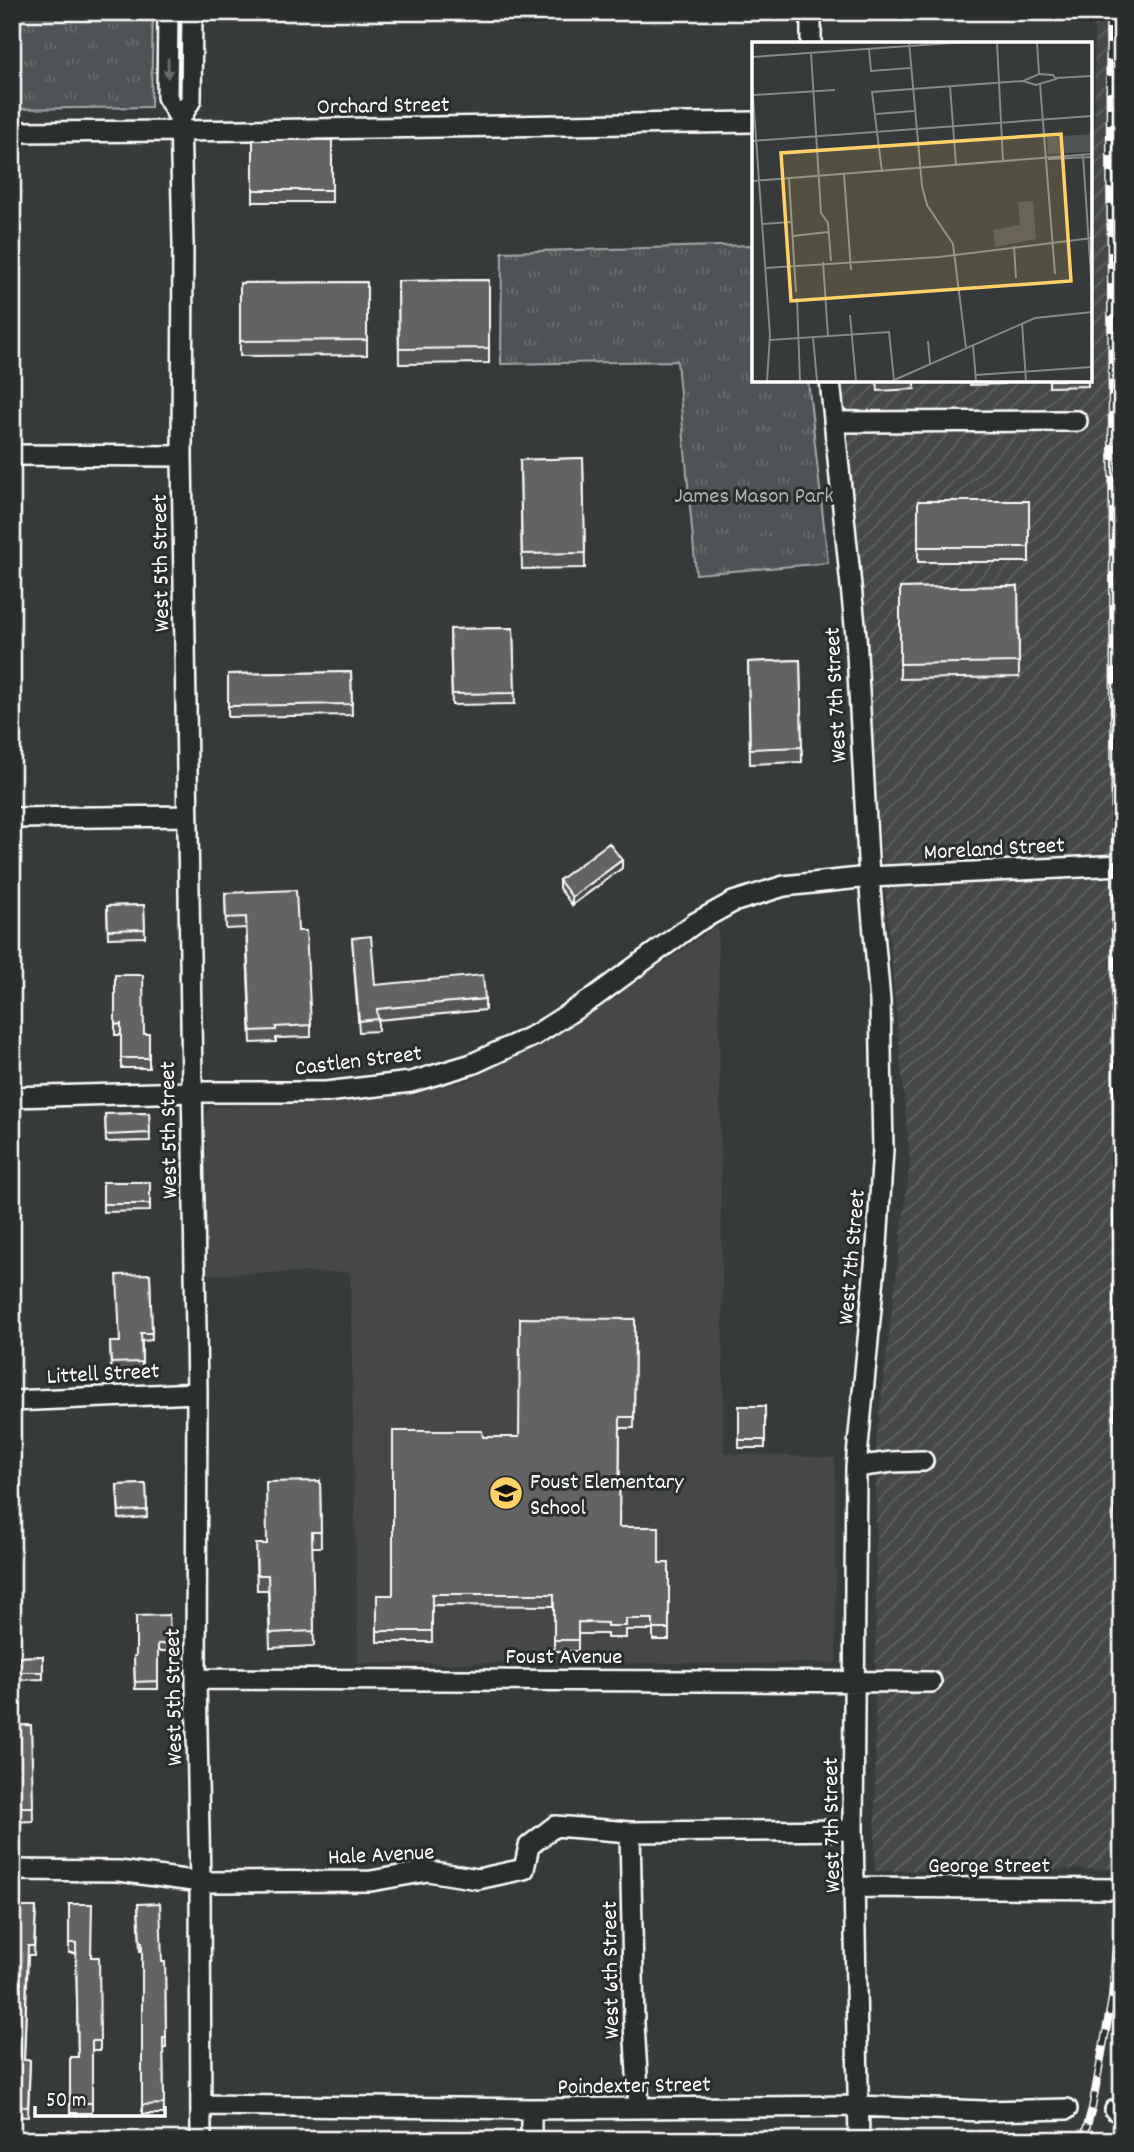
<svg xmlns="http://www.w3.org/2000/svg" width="1134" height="2152" font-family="Dekko,sans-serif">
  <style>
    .built { fill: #444748 }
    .industrial { fill: url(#industrial-furrows) }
    .park { fill: url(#park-tufts); stroke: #a8a9aa; stroke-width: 2 }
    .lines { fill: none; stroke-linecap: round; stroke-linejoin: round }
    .minor-casing { stroke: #fff; stroke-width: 24 }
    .minor { stroke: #2a2d2e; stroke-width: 19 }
    .rail-casing { stroke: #fff; stroke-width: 8 }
    .rail { stroke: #2a2d2e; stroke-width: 5; stroke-dasharray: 16; stroke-linecap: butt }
    .wall { fill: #555657; stroke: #fff; stroke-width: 2 }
    .shaded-wall { fill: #454647; stroke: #fff; stroke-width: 2 }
    .building { fill: #636465; stroke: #fff; stroke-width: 2 }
    .oneway { fill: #6a6c6d }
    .labels { text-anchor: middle; stroke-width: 6; stroke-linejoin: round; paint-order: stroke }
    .street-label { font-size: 23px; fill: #fff; stroke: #2a2d2e }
    .park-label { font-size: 23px; fill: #b0b2b2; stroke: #2a2d2e }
    .poi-label { font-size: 23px; fill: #fff; stroke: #2a2d2e; text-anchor: start }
    .inset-road { fill: none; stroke: #878989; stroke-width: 2 }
    .view { fill: #ffd166; fill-opacity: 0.15; stroke: #ffd166; stroke-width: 3.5 }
    .inset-edge { fill: none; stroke: #fff; stroke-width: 3.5 }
  </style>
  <defs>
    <pattern id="industrial-furrows" width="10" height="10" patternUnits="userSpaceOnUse" patternTransform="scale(1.75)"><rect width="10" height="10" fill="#444748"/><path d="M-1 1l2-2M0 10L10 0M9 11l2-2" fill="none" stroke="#606363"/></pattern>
    <pattern id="park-tufts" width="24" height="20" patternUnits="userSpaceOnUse" patternTransform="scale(1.75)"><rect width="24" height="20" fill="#505354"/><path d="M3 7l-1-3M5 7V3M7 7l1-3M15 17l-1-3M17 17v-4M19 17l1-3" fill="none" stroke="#6a6d6e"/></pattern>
  </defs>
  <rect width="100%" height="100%" fill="#373a3b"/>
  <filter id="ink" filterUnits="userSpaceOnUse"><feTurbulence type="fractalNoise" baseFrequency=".0143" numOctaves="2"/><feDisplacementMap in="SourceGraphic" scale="14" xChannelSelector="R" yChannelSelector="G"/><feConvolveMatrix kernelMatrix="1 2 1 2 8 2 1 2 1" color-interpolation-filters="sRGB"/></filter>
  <g filter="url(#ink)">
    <path class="built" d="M 718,925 L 724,1453 L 835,1458 L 836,1663 L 358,1663 L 350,1272 L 206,1274 L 205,1122 L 206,1113 L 211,1106 L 359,1101 L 469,1080 L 561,1033 Z"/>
    <path class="industrial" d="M 1094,12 L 1122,12 L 1122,1869 L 875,1871 L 876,1441 L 910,1162 L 838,380 L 1090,380 L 1090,131 L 1095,131 Z"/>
    <path class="park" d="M 14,12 L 153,12 L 151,107 L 13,109 Z
      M 754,245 L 754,380 L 808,380 L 828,563 L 696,574 L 677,361 L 501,364 L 502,252 Z"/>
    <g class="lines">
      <g class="minor-casing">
        <path id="minor" d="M 168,12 L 167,97 L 180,119 L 183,243 L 182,456 L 197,1393 L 196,1679 L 200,1882 L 201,2140
          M 811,44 L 811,12
          M 180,119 L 191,100 L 192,12
          M 12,132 L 181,131 L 754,122
          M 830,380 L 856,635 L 869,877 L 880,1001 L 883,1149 L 877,1245 L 856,1467 L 853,1830 L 859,2140
          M 834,422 L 1077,421
          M 12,455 L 182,456
          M 12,818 L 187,816
          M 12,1097 L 191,1092 L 326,1092 L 411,1082 L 472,1064 L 535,1035 L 593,998 L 695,923 L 733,902 L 784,886 L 869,877 L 1122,865
          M 12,1401 L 197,1393
          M 856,1467 L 892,1462 L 923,1461
          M 196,1679 L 931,1682
          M 630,1832 L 634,2024 L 639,2107
          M 12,1870 L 119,1871 L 200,1882 L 371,1881 L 428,1871 L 478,1879 L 524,1869 L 529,1846 L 555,1826 L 630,1832 L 853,1830
          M 855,1887 L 1122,1889
          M 201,2105 L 531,2109 L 858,2106 L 983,2111 L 1067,2109
          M 531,2109 L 531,2140
          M 1115,2110 L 1122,2110"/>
      </g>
      <use href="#minor" class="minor"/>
      <g class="rail-casing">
        <path id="rail" d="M 1109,12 L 1115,865 L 1117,1458 L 1122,1805
          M 1083,2140 L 1092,2108 L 1112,1998 L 1122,1860"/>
      </g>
      <use href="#rail" class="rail"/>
    </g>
    <path class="wall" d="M 253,140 L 332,140 L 332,202 L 253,202 Z
      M 489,280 L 489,363 L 399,364 L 398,281 Z
      M 367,282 L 367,355 L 240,356 L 240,283 Z
      M 877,380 L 915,380 L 915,389 L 878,391 Z
      M 970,380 L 1004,380 L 1004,384 L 970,385 Z
      M 1049,380 L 1088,380 L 1088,386 L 1049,387 Z
      M 583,458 L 585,568 L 522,569 L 520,460 Z
      M 918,501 L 1029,501 L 1029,562 L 918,562 Z
      M 1018,586 L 1019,677 L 900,679 L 900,588 Z
      M 513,628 L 515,704 L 452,705 L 450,629 Z
      M 800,660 L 802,762 L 750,764 L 748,662 Z
      M 351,672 L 352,715 L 228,717 L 228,674 Z
      M 622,868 L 572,905 L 559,888 L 559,880 Z
      M 225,893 L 298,931 L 311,1025 L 311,1037 L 276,1038 L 276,1042 L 251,1043 L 246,928 L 226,929 Z
      M 144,905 L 145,937 L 108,938 L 107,906 Z
      M 352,938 L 375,985 L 485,999 L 485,1010 L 378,1020 L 378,1031 L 359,1032 Z
      M 115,975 L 144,1034 L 149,1034 L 149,1068 L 121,1068 L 121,1035 L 115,1035 Z
      M 149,1113 L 150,1141 L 106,1142 L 105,1114 Z
      M 103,1182 L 150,1182 L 150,1211 L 103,1212 Z
      M 150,1274 L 152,1340 L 142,1341 L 142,1370 L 111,1371 L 110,1342 L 120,1342 Z
      M 635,1319 L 634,1428 L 620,1428 L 619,1527 L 659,1563 L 669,1563 L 669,1640 L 653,1640 L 653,1630 L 626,1630 L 626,1638 L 607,1638 L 607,1634 L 578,1634 L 578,1651 L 554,1651 L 554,1606 L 432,1605 L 432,1642 L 377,1642 L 377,1595 L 393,1595 L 483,1437 L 519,1437 Z
      M 739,1406 L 765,1406 L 765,1448 L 739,1448 Z
      M 320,1481 L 321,1547 L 312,1547 L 314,1646 L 270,1648 L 268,1590 L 257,1590 L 256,1559 L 267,1544 Z
      M 146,1484 L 147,1517 L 119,1519 L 117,1485 Z
      M 169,1615 L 170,1651 L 158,1651 L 158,1689 L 135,1689 L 134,1656 L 136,1656 Z
      M 43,1656 L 43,1679 L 19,1680 L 19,1657 Z
      M 31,1725 L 33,1821 L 12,1822 L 12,1726 Z
      M 69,1904 L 91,1957 L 100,2041 L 100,2050 L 92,2050 L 92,2113 L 70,2113 L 70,2057 L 78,2057 L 76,1953 L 69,1953 Z
      M 138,1904 L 162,1962 L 165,1962 L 166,2048 L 163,2048 L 164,2114 L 142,2114 L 142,1951 L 140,1951 Z
      M 36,1907 L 34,1955 L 28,1955 L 24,2060 L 30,2060 L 28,2117 L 12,2116 L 12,1960 Z"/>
    <path class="shaded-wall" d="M 622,860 L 622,868 L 572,905 L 572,897 Z"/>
    <path class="building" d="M 253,140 L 332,140 L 332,190 L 253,190 Z
      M 489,280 L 489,348 L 399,349 L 398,281 Z
      M 367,282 L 367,340 L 240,341 L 240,283 Z
      M 583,458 L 585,553 L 522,554 L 520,460 Z
      M 918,501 L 1029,501 L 1029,547 L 918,547 Z
      M 1018,586 L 1019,662 L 900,664 L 900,588 Z
      M 513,628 L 515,693 L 452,694 L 450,629 Z
      M 800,660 L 802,747 L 750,749 L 748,662 Z
      M 351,672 L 352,704 L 228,706 L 228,674 Z
      M 609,843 L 622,860 L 572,897 L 559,880 Z
      M 296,890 L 298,931 L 306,931 L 311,1025 L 276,1027 L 276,1030 L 251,1031 L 246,917 L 226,918 L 225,893 Z
      M 144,905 L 145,929 L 108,930 L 107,906 Z
      M 371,936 L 375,985 L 483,975 L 485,999 L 377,1009 L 378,1019 L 359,1021 L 352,938 Z
      M 115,975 L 143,975 L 144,1034 L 149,1034 L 149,1058 L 121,1058 L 121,1024 L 115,1025 Z
      M 149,1113 L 150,1133 L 106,1135 L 105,1114 Z
      M 103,1182 L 150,1182 L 150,1204 L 103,1204 Z
      M 150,1274 L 152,1333 L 141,1333 L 142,1362 L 111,1363 L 110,1342 L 120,1342 L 117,1275 Z
      M 520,1318 L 635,1319 L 634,1417 L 620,1417 L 619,1527 L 659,1527 L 659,1563 L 669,1563 L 669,1629 L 653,1629 L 653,1619 L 626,1619 L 626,1626 L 607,1626 L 607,1623 L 578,1622 L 578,1640 L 554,1640 L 554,1594 L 432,1594 L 432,1631 L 377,1631 L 377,1595 L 393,1595 L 393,1431 L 482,1431 L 483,1437 L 519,1437 Z
      M 739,1406 L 765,1406 L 765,1440 L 739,1440 Z
      M 320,1481 L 321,1532 L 312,1532 L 314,1631 L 270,1633 L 268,1575 L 257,1575 L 256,1544 L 267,1544 L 266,1482 Z
      M 146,1484 L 147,1510 L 119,1511 L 117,1485 Z
      M 169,1615 L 170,1644 L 158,1644 L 158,1681 L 135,1682 L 134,1656 L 136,1656 L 136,1616 Z
      M 43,1656 L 43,1672 L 19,1672 L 19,1657 Z
      M 31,1725 L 33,1807 L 12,1807 L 12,1726 Z
      M 160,1903 L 162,1962 L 165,1962 L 166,2038 L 163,2038 L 164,2104 L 142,2105 L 142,1942 L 140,1942 L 138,1904 Z
      M 69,1904 L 92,1904 L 91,1957 L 99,1957 L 100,2041 L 92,2041 L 92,2103 L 70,2103 L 70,2057 L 78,2057 L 76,1943 L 69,1943 Z
      M 14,1907 L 36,1907 L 34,1946 L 28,1946 L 24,2060 L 30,2060 L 28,2107 L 12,2106 L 12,1960 Z"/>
    <defs><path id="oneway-solid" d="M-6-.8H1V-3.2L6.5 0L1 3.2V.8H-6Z" transform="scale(1.75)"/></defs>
    <use class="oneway" href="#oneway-solid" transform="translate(168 68) rotate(91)"/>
  </g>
  <defs>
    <g id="school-disc" transform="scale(1.75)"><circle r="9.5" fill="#ffd166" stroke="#2a2d2e"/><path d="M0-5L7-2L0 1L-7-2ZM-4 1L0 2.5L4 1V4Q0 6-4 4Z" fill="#111"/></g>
  </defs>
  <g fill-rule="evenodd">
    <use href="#school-disc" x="506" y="1493"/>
  </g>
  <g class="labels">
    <g class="street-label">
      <text transform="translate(383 104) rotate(-1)" y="8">Orchard Street</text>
      <text transform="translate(159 563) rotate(-91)" y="8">West 5th Street</text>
      <text transform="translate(834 695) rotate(-93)" y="8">West 7th Street</text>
      <text transform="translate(994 847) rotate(-3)" y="8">Moreland Street</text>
      <text transform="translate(358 1059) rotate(-7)" y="8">Castlen Street</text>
      <text transform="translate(167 1130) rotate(-91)" y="8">West 5th Street</text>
      <text transform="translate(850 1257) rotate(-85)" y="8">West 7th Street</text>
      <text transform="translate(103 1372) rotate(-3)" y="8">Littell Street</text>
      <text x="564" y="1663">Foust Avenue</text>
      <text transform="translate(172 1697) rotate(-91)" y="8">West 5th Street</text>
      <text transform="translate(830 1825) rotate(-91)" y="8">West 7th Street</text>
      <text transform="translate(381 1853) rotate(-3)" y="8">Hale Avenue</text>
      <text x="989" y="1872">George Street</text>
      <text transform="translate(609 1970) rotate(-91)" y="8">West 6th Street</text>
      <text transform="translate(634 2084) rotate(-1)" y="8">Poindexter Street</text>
    </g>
    <g class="park-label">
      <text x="754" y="502">James Mason Park</text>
    </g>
    <g class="poi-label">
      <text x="530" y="1488">Foust Elementary<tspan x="530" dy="26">School</tspan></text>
    </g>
  </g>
  <g transform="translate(752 42)">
    <rect width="340" height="340" fill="#373a3b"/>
    <path d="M 339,92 L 339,110 L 296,112 L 295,95 ZM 281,159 L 284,197 L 243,205 L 241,188 L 268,183 L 266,160 Z" fill="#505354"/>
    <path class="inset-road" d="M 157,0 L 170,144 L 175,163 L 201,202 L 214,306M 245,0 L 251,120M 285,0 L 287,32M 117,7 L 119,29 L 158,26M 59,11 L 69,171 L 76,181 L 79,219M 0,15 L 214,0M 287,32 L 301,33 L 304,37 L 284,43 L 271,39 ZM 304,36 L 340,34M 0,40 L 18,293 L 15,339M 288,42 L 303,232M 198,44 L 204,123M 1,53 L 83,48M 124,72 L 162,69M 0,99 L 340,74M 331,113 L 340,249M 296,117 L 340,115M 130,130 L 120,50 L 271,39M 92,133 L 99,228M 37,137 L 44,250M 0,139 L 340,112M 10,182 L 39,180M 41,194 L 76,190M 262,204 L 264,236M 71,220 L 76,294M 13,226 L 187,215 L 340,196M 45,256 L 48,339M 98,273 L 104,339M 270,281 L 274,339M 61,295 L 65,339M 18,298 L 137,290 L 142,338M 176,299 L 178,322M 221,303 L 224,339M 223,333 L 340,325M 140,339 L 283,276 L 340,270"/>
    <path class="view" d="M 309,92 L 319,239 L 39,259 L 29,111 Z"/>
    <rect width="340" height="340" class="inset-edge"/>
  </g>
  <rect width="1134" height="2152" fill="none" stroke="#2a2d2e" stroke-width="42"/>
  <rect x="21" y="21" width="1092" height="2110" fill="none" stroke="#fff" stroke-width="2.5" filter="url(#ink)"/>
  <path d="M35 2106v10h130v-10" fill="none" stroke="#ffffff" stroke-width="3.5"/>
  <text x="46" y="2106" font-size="21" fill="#ffffff" stroke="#2a2d2e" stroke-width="5" paint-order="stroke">50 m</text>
</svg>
